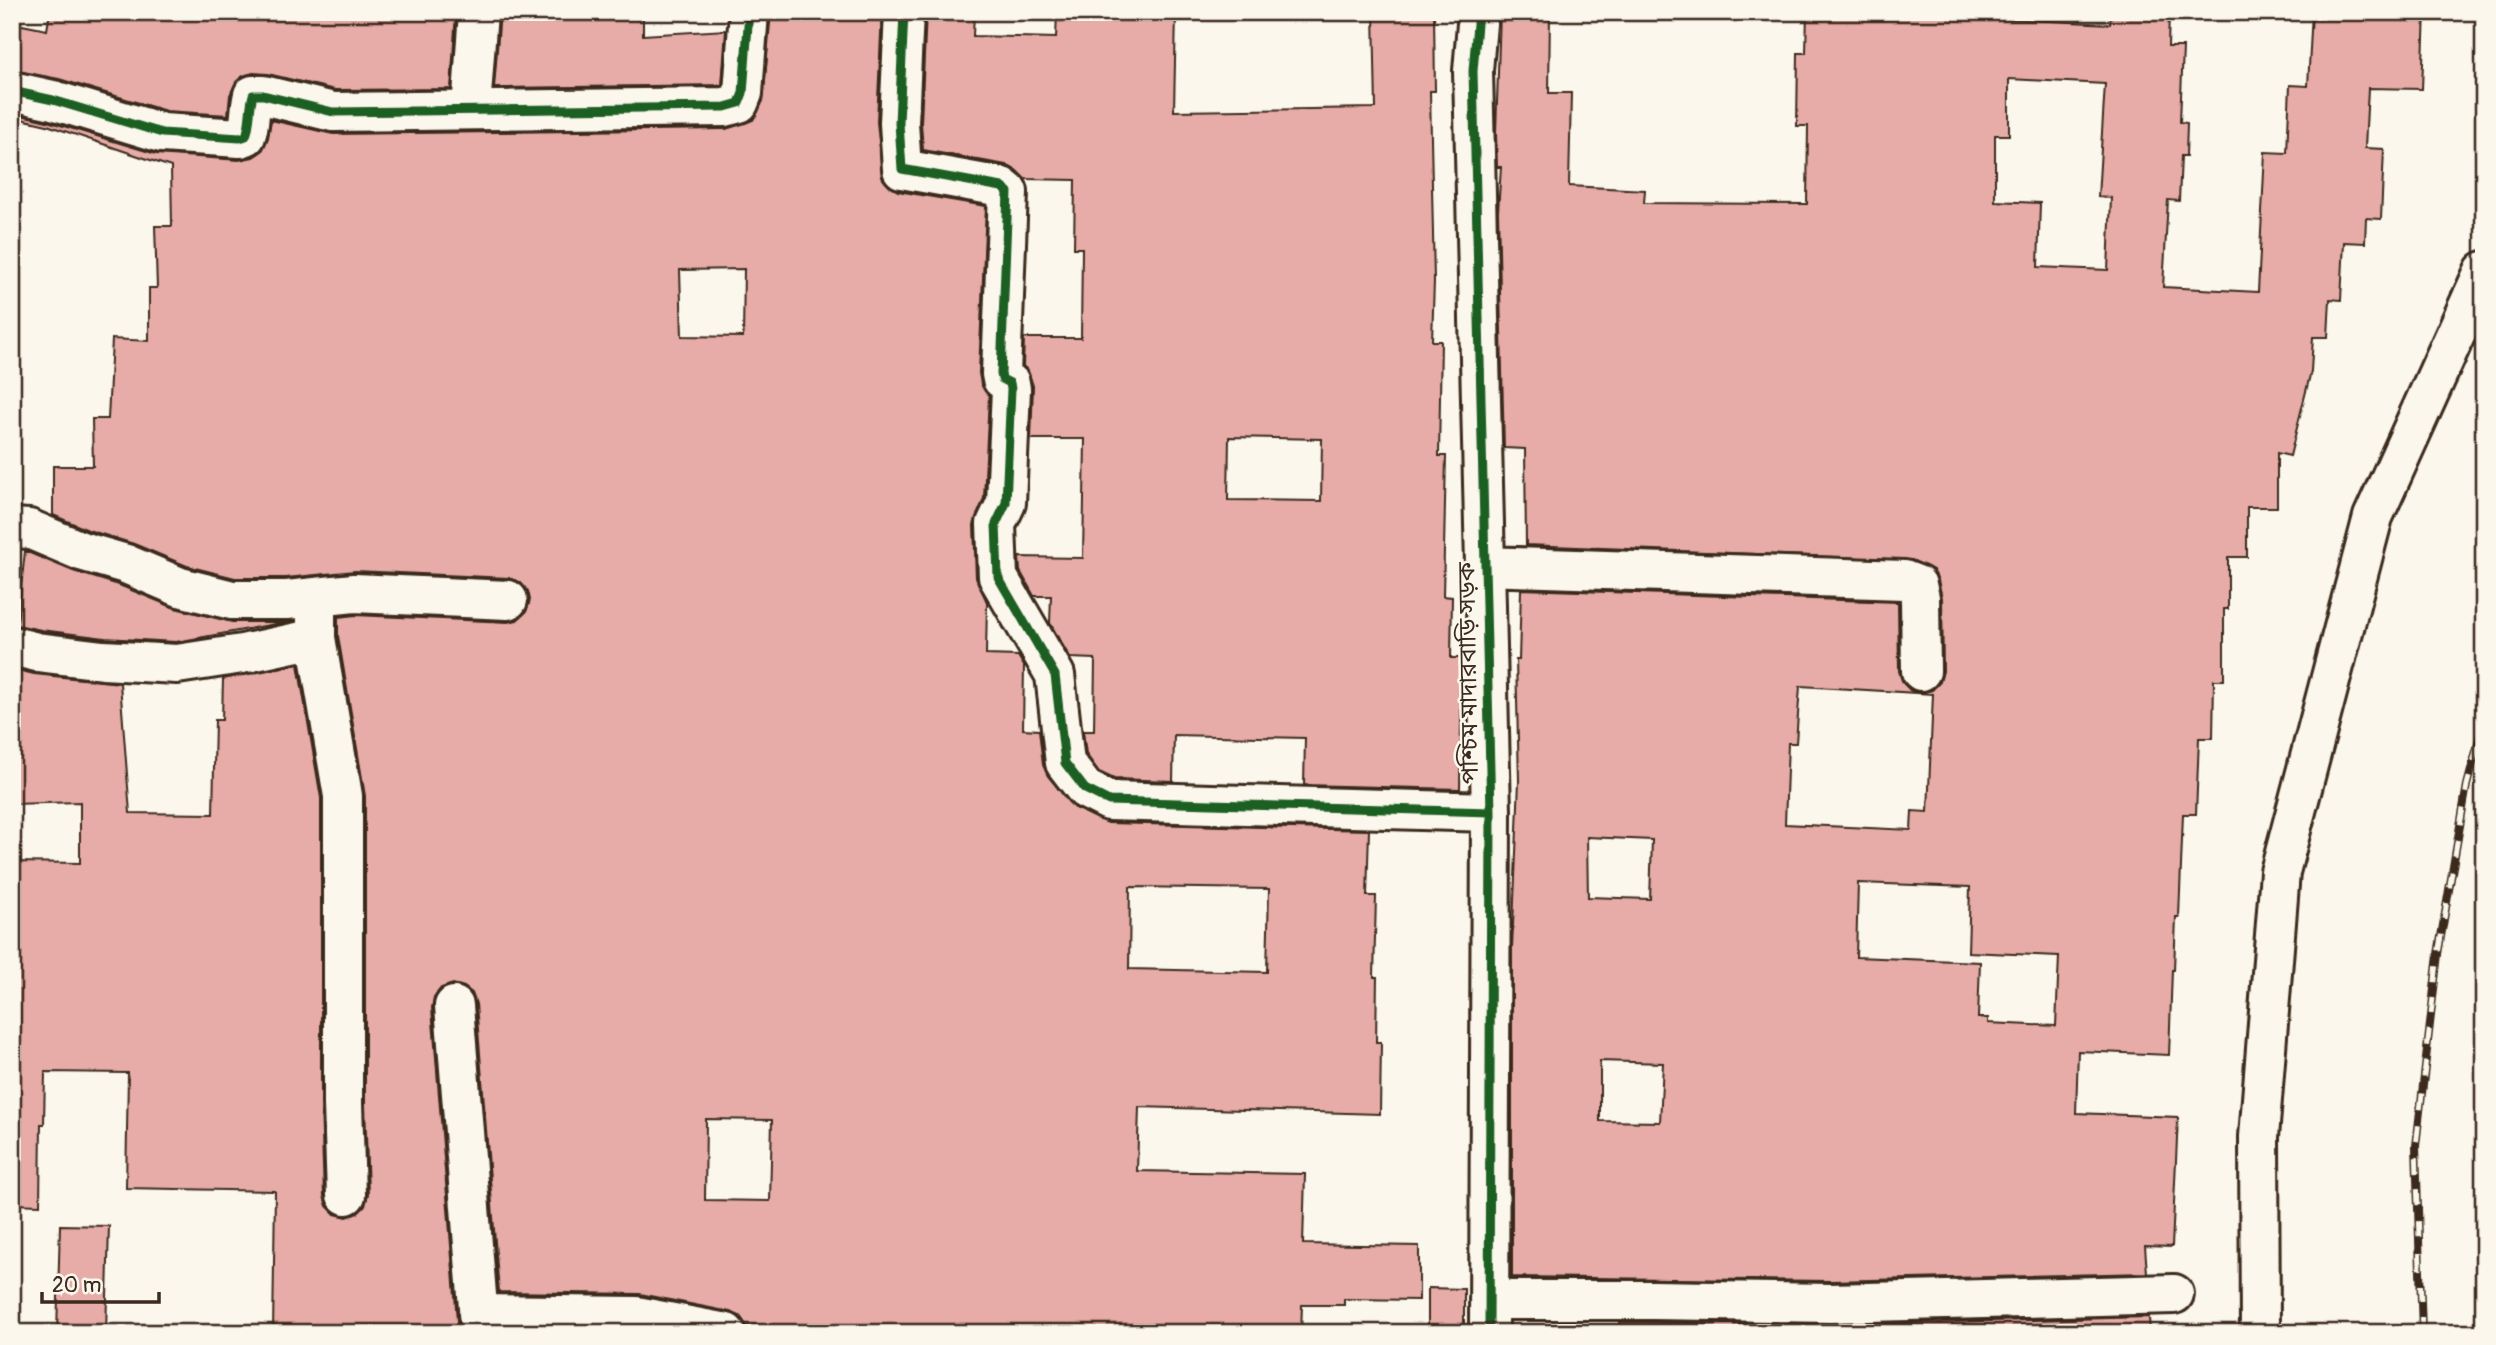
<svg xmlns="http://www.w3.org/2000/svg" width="2496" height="1345" font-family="Pangolin,'Noto Sans Bengali',sans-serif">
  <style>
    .building { fill: #e7aca7; stroke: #3b2a1e; stroke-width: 2; fill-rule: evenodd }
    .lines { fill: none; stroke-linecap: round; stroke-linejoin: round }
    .minor-casing { stroke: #3b2a1e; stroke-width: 44 }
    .minor { stroke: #fbf7ec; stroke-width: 38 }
    .rail-casing { stroke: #3b2a1e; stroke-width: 8 }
    .rail { stroke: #fbf7ec; stroke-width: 5; stroke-dasharray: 16; stroke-linecap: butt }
    .cycleway-casing { stroke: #fbf7ec; stroke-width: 13 }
    .cycleway { stroke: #1b5e20; stroke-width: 9 }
    .labels { text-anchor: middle; stroke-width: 5; stroke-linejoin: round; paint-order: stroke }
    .street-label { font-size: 24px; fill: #3b2a1e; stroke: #fbf7ec }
  </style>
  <rect width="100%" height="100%" fill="#fbf7ec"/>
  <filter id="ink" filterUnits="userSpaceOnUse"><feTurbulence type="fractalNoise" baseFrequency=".0143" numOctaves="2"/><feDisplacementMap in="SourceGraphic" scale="14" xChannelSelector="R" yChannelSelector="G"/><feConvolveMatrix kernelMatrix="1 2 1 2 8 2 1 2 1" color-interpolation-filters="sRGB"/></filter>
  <g filter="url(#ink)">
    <path class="building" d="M 50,12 L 237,12 L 237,17 L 354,12 L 456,12 L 451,89 L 335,90 L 268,74 L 253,73 L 243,76 L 236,82 L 230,95 L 228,115 L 166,111 L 59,79 L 12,70 L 12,23 L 47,30 Z
      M 500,12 L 643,12 L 643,35 L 726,30 L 722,85 L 494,88 Z
      M 771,12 L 882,12 L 877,122 L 883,179 L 889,186 L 898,191 L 986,206 L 979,373 L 981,384 L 989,396 L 984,498 L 974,525 L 976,578 L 987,602 L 986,655 L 1018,656 L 1024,666 L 1023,729 L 1039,730 L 1043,765 L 1048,776 L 1075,808 L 1108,823 L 1369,830 L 1367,896 L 1376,896 L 1374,977 L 1377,977 L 1376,1042 L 1381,1042 L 1380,1114 L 1139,1107 L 1137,1171 L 1305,1174 L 1303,1244 L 1419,1246 L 1419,1300 L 1344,1299 L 1344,1305 L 1302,1305 L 1301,1333 L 1144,1333 L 1046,1330 L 1046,1333 L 916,1333 L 759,1331 L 759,1326 L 746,1325 L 740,1316 L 730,1312 L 640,1294 L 499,1292 L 476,1004 L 472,993 L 464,987 L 453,984 L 441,988 L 434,997 L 432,1008 L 458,1333 L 273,1333 L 275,1191 L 126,1188 L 128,1073 L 45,1072 L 44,1124 L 41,1124 L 40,1205 L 12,1204 L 12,862 L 80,863 L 80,802 L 12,804 L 13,669 L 34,674 L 120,683 L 130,813 L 213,814 L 215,720 L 222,720 L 223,679 L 298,664 L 321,798 L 321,1104 L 324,1196 L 327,1206 L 335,1214 L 347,1217 L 358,1213 L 365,1206 L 368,1194 L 365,1104 L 365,796 L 338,636 L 338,617 L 355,615 L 508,622 L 517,620 L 526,612 L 530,600 L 528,591 L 520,582 L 509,578 L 355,571 L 286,578 L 235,578 L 187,566 L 134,544 L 88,530 L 53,515 L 53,466 L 93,466 L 92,419 L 108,419 L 112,339 L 149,341 L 149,288 L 157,288 L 155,226 L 172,226 L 171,167 L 47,125 L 12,117 L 12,113 L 47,121 L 156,154 L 239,160 L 253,157 L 262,151 L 268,138 L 271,120 L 333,134 L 726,129 L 753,120 L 763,101 ZM 744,269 L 743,337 L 682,336 L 680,270 ZM 1130,887 L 1269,889 L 1267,972 L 1129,969 ZM 706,1119 L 772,1120 L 770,1201 L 705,1200 Z
      M 926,12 L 974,12 L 973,36 L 1056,38 L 1057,12 L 1176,12 L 1174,111 L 1376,108 L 1374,12 L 1434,12 L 1435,91 L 1430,91 L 1434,281 L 1432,341 L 1441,341 L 1439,456 L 1446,456 L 1443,596 L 1452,597 L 1451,658 L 1462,658 L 1460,789 L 1304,785 L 1305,738 L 1174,735 L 1173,781 L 1114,779 L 1099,772 L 1086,754 L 1083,731 L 1094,731 L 1095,659 L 1070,658 L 1050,623 L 1051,596 L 1034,596 L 1020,571 L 1019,557 L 1083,558 L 1085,439 L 1031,439 L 1033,386 L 1028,371 L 1023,366 L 1024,338 L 1081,338 L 1082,248 L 1074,248 L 1075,180 L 1025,179 L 1016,170 L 1006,165 L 923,150 L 921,123 ZM 1229,437 L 1322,439 L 1321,501 L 1228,500 Z
      M 1500,12 L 1550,12 L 1549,93 L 1571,93 L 1569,186 L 1645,190 L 1644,203 L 1807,204 L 1808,126 L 1797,126 L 1798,53 L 1806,53 L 1807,12 L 2006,12 L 2006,19 L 2110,24 L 2111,12 L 2169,12 L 2168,47 L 2183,47 L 2180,122 L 2187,123 L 2186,156 L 2181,156 L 2179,201 L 2168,200 L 2163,287 L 2258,292 L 2265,152 L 2287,153 L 2290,85 L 2308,86 L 2312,12 L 2425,12 L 2422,89 L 2368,88 L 2365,148 L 2384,149 L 2381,219 L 2366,218 L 2365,243 L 2344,242 L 2341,300 L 2330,299 L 2328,337 L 2313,337 L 2311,371 L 2290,456 L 2277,453 L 2277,507 L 2247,507 L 2247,557 L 2228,557 L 2228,609 L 2224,609 L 2224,680 L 2214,680 L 2213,738 L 2199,738 L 2196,814 L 2183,814 L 2179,917 L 2176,917 L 2174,970 L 2172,970 L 2169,1055 L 2078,1051 L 2076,1113 L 2178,1117 L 2172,1247 L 2145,1246 L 2147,1273 L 1830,1281 L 1512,1277 L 1512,949 L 1519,781 L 1516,660 L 1519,660 L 1521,589 L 1898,602 L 1899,671 L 1903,683 L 1910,690 L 1921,693 L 1932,690 L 1940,682 L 1943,671 L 1942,598 L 1938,580 L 1933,570 L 1912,560 L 1526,545 L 1525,449 L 1504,448 L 1498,212 L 1501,167 L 1497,167 L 1496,133 ZM 2009,79 L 2105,84 L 2098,197 L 2111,198 L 2108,270 L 2038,267 L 2040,203 L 1995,201 L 1995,135 L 2009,135 ZM 1800,686 L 1933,694 L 1928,812 L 1912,811 L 1911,830 L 1785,824 L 1788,743 L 1796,743 ZM 1587,837 L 1652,840 L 1650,899 L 1588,897 ZM 1858,883 L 1970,887 L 1968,952 L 2059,956 L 2056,1026 L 1988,1023 L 1988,1018 L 1978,1018 L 1980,962 L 1856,957 ZM 1600,1061 L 1663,1063 L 1660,1122 L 1600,1121 Z
      M 25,551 L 73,571 L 119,585 L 175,608 L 232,622 L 287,622 L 176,642 L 105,638 L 41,630 L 17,625 Z
      M 60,1225 L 109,1226 L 106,1333 L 57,1333 Z
      M 1428,1288 L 1464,1289 L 1464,1333 L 1428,1333 Z
      M 2149,1317 L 2150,1333 L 1619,1333 L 1620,1322 L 1831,1325 Z"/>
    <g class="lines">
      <g class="minor-casing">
        <path id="minor" d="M 904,12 L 899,123 L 902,169 L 1002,187 L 1008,192 L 1001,374 L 1002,379 L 1010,383 L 1011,389 L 1006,503 L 996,524 L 998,577 L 1055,675 L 1065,763 L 1085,789 L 1109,801 L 1491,812
          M 1478,12 L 1473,71 L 1491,812 L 1489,1333
          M 12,91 L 53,100 L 162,133 L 240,138 L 246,136 C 251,123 249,109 253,95 L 263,95 L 333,112 L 725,107 L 739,103 L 743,93 L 749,12
          M 471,110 L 478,12
          M 12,528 L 29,529 L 81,551 L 126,564 L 180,587 L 232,600 L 287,600 L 354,593 L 508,600
          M 1485,566 L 1904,580 L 1917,585 L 1920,598 L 1921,671
          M 316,638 L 343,796 L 343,1104 L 346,1195
          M 12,646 L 37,652 L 103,660 L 177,664 L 242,654 L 316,638 L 316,613
          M 454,1006 L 480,1333
          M 1489,1300 L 1654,1300 L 1830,1303 L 2174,1294
          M 478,1314 L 636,1316 L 726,1333
          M 2260,1333 L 2259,1137 L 2280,872 L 2373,517 L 2484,271"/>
      </g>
      <use href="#minor" class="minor"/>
      <g class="rail-casing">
        <path id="rail" d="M 2422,1333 L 2416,1146 L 2438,954 L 2467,785 L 2484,721"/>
      </g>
      <use href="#rail" class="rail"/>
      <g class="cycleway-casing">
        <path id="cycleway" d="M 904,12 L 899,123 L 902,169 L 1002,187 L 1008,192 L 1001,374 L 1002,379 L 1010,383 L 1011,389 L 1006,503 L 996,524 L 998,577 L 1055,675 L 1065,763 L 1085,789 L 1109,801 L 1491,812
          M 1478,12 L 1473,71 L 1491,812 L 1489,1333
          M 12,91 L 53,100 L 162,133 L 240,138 L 246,136 C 251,123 249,109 253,95 L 263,95 L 333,112 L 725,107 L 739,103 L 743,93 L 749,12"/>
      </g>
      <use href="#cycleway" class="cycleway"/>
    </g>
  </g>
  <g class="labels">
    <g class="street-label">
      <text transform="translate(1468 673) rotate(-91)" y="8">পশ্চিম মাদারবাড়ি সড়ক</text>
    </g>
  </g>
  <rect width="2496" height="1345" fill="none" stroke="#fbf7ec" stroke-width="42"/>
  <rect x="21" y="21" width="2454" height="1303" fill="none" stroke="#3b2a1e" stroke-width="2.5" filter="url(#ink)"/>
  <path d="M42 1292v10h117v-10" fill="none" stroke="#3b2a1e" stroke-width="3.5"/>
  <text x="52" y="1292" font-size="21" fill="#3b2a1e" stroke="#fbf7ec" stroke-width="5" paint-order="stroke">20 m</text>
</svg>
